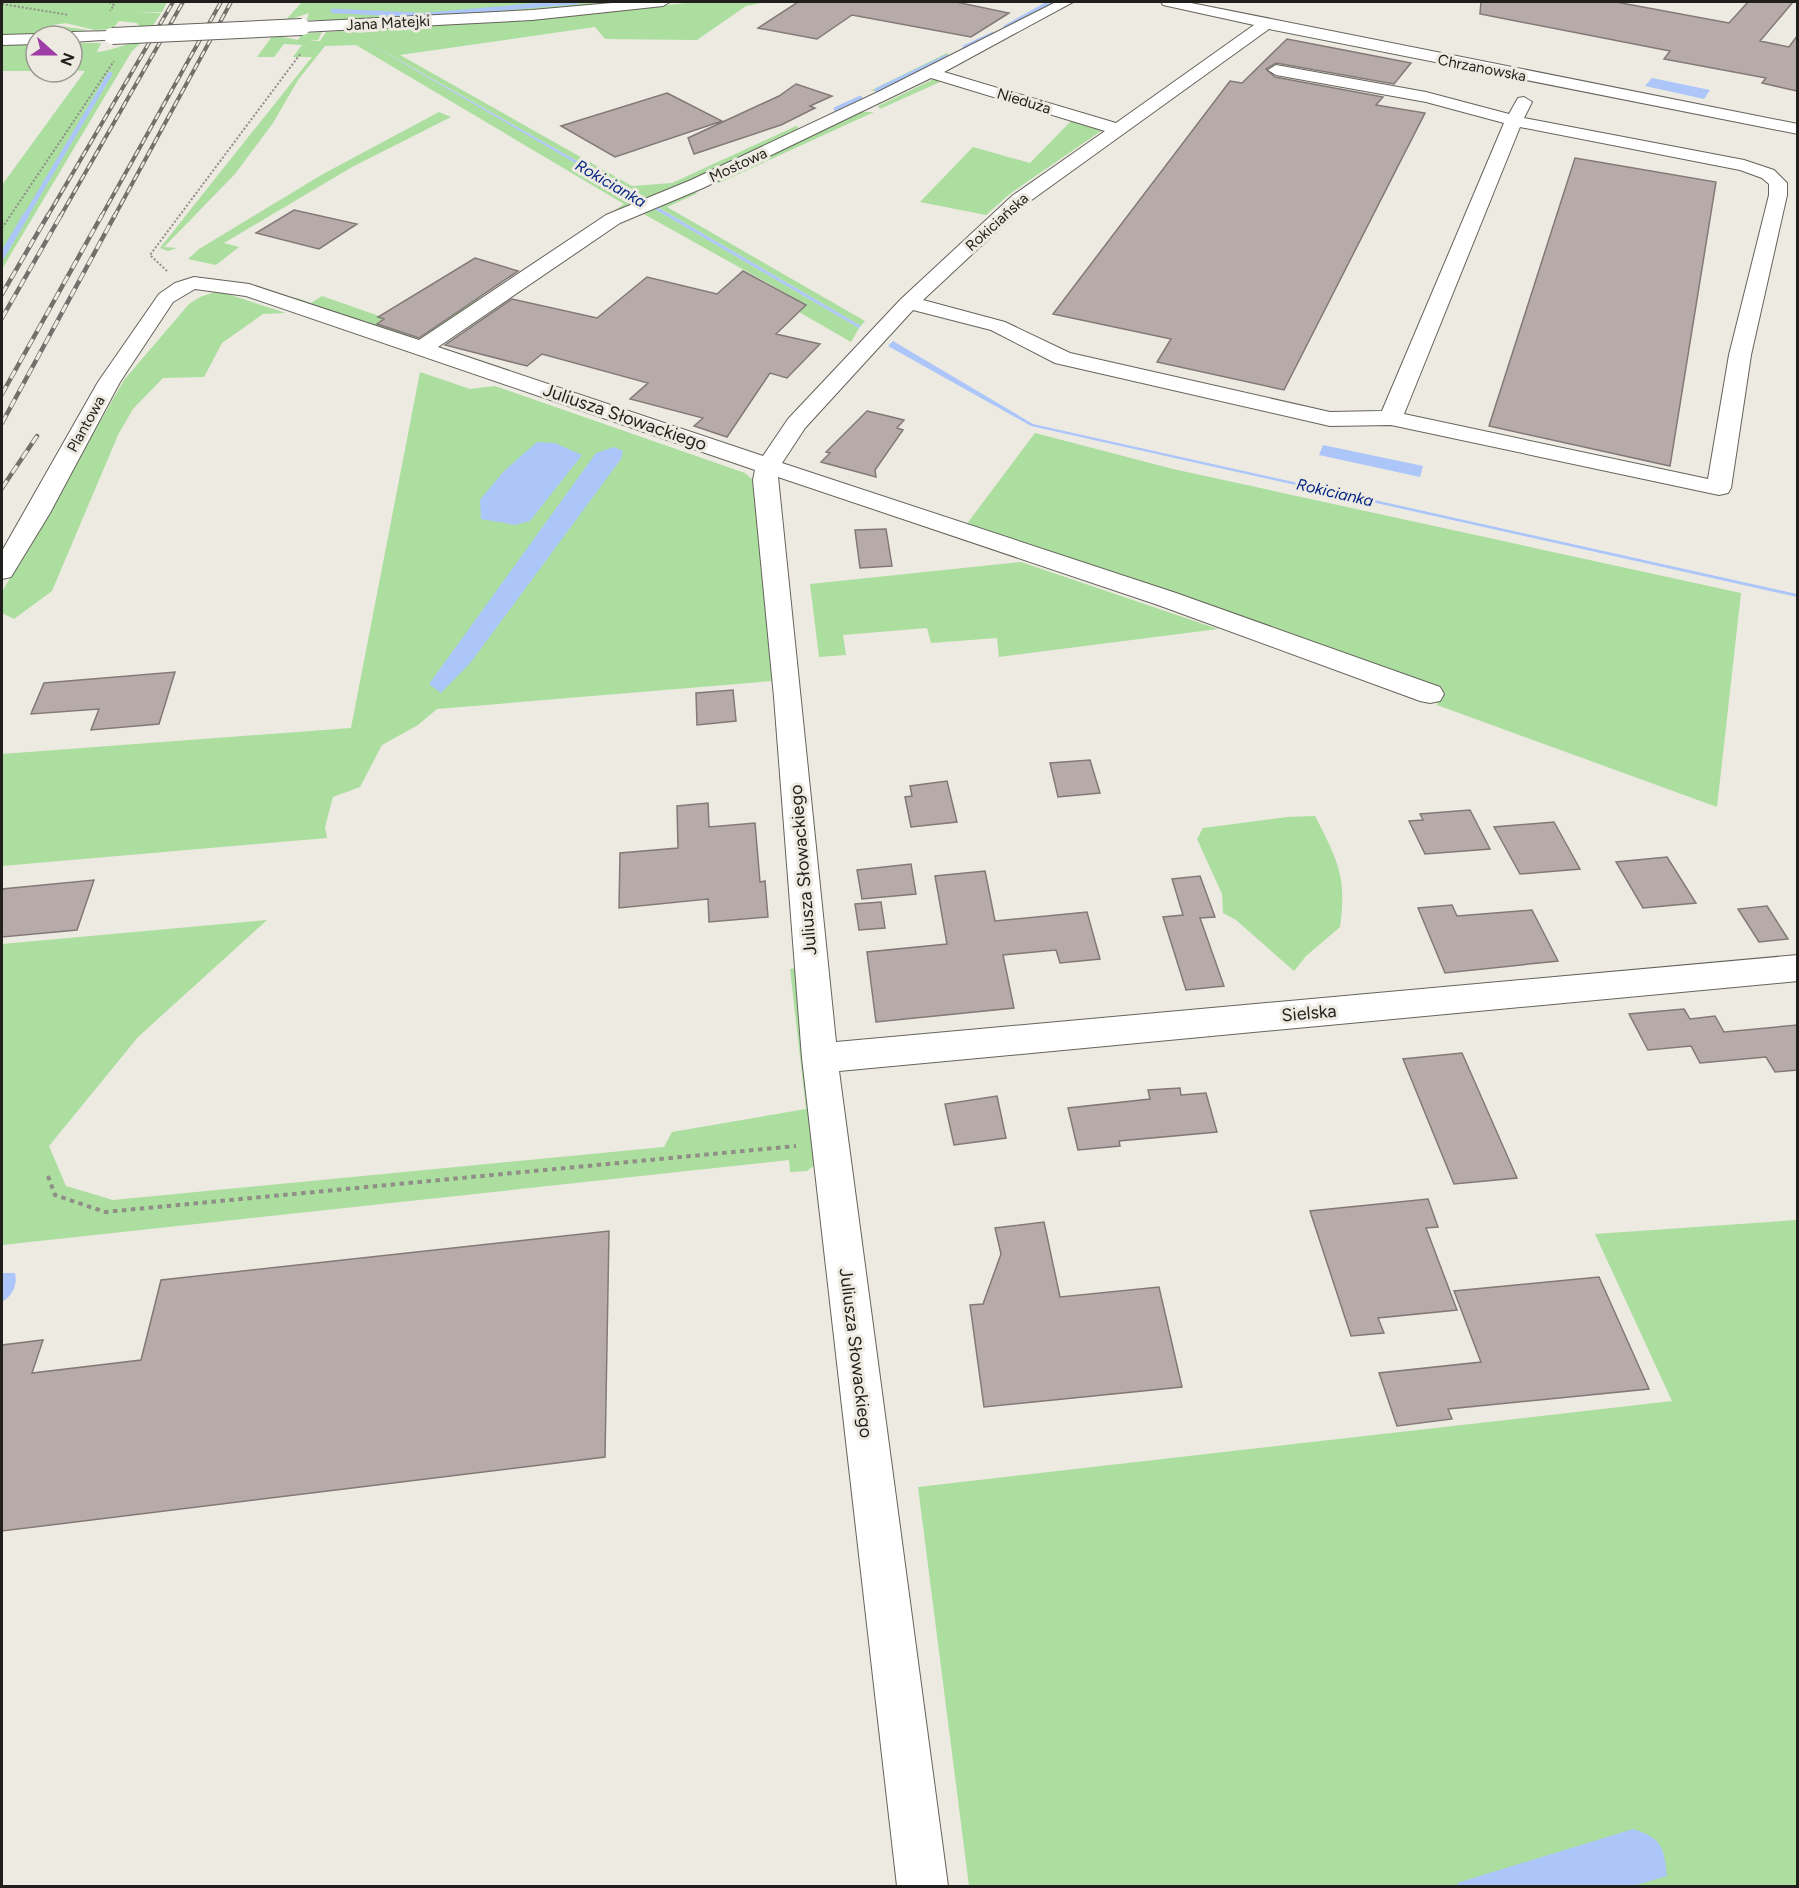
<svg xmlns="http://www.w3.org/2000/svg" width="1799" height="1888" font-family="Figtree,sans-serif">
  <style>
    .green { fill: #abde9f }
    .water { fill: #acc6fa }
    .lines { fill: none; stroke-linecap: round; stroke-linejoin: round }
    .stream-far1 { stroke: #acc6fa; stroke-width: 4.5 }
    .stream { stroke: #acc6fa; stroke-width: 6 }
    .building { fill: #b6aba9; stroke: #837977; stroke-width: 1.5 }
    .minor-casing { stroke: #65635b; stroke-width: 2 }
    .path-far1 { stroke: #908e87; stroke-width: 2; stroke-dasharray: 2 2; stroke-linecap: butt }
    .path { stroke: #908e87; stroke-width: 4; stroke-dasharray: 4.5 4.5; stroke-linecap: butt }
    .minor { fill: #fff; fill-rule: evenodd }
    .rail-far1-casing { stroke: #72706a; stroke-width: 4 }
    .rail-casing { stroke: #72706a; stroke-width: 4.5 }
    .rail-far1 { stroke: #edeae1; stroke-width: 2; stroke-dasharray: 7; stroke-linecap: butt }
    .rail { stroke: #edeae1; stroke-width: 3; stroke-dasharray: 9; stroke-linecap: butt }
    .minor-bridge-casing { stroke: #65635b; stroke-width: 18; stroke-linecap: butt }
    .minor-bridge { stroke: #fff; stroke-width: 16 }
    .labels { text-anchor: middle; stroke-width: 6; stroke-linejoin: round; paint-order: stroke }
    .far-street-label { font-size: 15px; fill: #201f1b; stroke: #edeae1 }
    .far-water-label { font-size: 16px; font-style: italic; fill: #032684; stroke: #edeae1 }
    .street-label { font-size: 18px; fill: #201f1b; stroke: #edeae1 }
  </style>
  <rect width="100%" height="100%" fill="#edeae1"/>
  <path class="green" d="M 2,2 L 167,2 L 162,12 L 134,13 L 161,13 L 152,27 L 140,27 L 137,23 L 119,21 L 112,29 L 95,30 L 65,23 L 89,20 L 52,25 L 88,30 L 2,36 Z
    M 302,2 L 623,2 C 519,13 413,20 307,20 L 309,13 L 285,21 Z
    M 697,2 L 766,2 L 746,6 L 697,40 L 605,39 L 595,27 L 400,55 L 632,186 L 672,183 L 796,126 L 802,130 L 648,201 L 362,39 L 643,202 L 591,226 L 624,204 L 356,45 L 325,46 L 298,80 L 273,123 L 235,174 L 164,247 L 177,248 L 168,251 L 160,248 L 312,57 L 293,57 L 302,45 L 284,44 L 274,57 L 257,57 L 273,35 L 298,40 L 302,34 L 322,32 L 318,40 L 308,41 L 320,41 L 326,32 L 524,20 Z
    M 143,41 L 132,51 L 2,269 L 2,185 L 85,71 L 72,70 L 72,43 L 101,43 L 97,52 C 114,51 127,42 143,41 Z
    M 36,43 L 36,71 L 2,71 L 2,45 Z
    M 947,53 L 949,55 L 945,61 L 883,90 L 870,91 Z
    M 936,78 L 940,82 L 880,109 L 878,106 Z
    M 439,112 L 451,117 L 352,167 L 224,243 L 239,247 L 216,265 L 188,259 L 199,249 L 323,174 Z
    M 862,112 L 874,112 L 719,183 L 715,181 Z
    M 1073,119 L 1104,129 L 1011,193 L 986,215 L 920,202 L 973,147 L 1030,163 Z
    M 692,192 L 698,193 L 667,207 L 865,321 L 861,326 L 656,206 Z
    M 653,208 L 859,328 L 851,342 L 799,312 L 805,304 L 642,213 Z
    M 218,291 L 286,313 L 263,314 L 222,343 L 204,377 L 163,378 L 133,409 L 118,435 L 52,591 L 14,619 L 2,613 L 2,592 L 124,380 L 189,304 L 200,297 Z
    M 322,296 L 422,331 L 476,298 L 484,300 C 459,316 434,337 403,337 L 296,301 L 297,298 L 311,303 Z
    M 420,372 L 470,389 L 495,386 L 745,473 L 754,481 L 772,681 L 437,709 L 418,725 L 382,745 L 360,787 L 333,797 L 325,827 L 327,838 L 2,866 L 2,754 L 351,728 Z
    M 1035,433 L 1173,469 L 1741,593 L 1717,807 L 1437,705 L 1442,689 L 966,525 Z
    M 1021,562 L 1218,629 L 999,657 L 997,638 L 931,643 L 927,628 L 843,635 L 846,655 L 819,657 L 810,584 Z
    M 1315,816 C 1338,861 1347,876 1340,927 L 1306,956 L 1294,971 L 1236,920 L 1223,913 L 1222,894 L 1197,839 L 1203,828 L 1287,817 Z
    M 267,920 L 138,1037 L 49,1146 L 66,1186 L 113,1200 L 664,1147 L 672,1132 L 806,1109 L 790,969 L 802,967 L 820,1161 L 807,1171 L 790,1172 L 789,1160 L 2,1245 L 2,944 Z
    M 1797,1220 L 1797,1886 L 969,1886 L 918,1487 L 1672,1401 L 1595,1234 Z"/>
  <path class="water" d="M 361,39 L 648,201 L 643,202 Z
    M 1652,78 L 1710,90 L 1704,99 L 1645,86 Z
    M 656,206 L 659,208 L 861,326 L 859,328 L 653,208 Z
    M 893,341 L 1033,424 L 1797,594 L 1797,597 L 1031,426 L 888,346 Z
    M 537,442 L 555,443 L 582,455 L 530,521 L 515,525 L 481,519 L 480,500 L 503,472 Z
    M 1323,445 L 1423,466 L 1420,477 L 1319,455 Z
    M 614,447 L 623,451 L 621,459 L 471,662 L 441,693 L 429,684 L 596,453 Z
    M 2,1273 L 15,1273 C 18,1285 12,1296 2,1302 Z
    M 1633,1829 C 1662,1838 1664,1847 1667,1876 L 1633,1886 L 1458,1886 L 1457,1883 Z"/>
  <g class="lines">
    <path class="stream-far1" d="M 333,11 L 424,15 L 577,2
      M 1006,27 L 1051,2
      M 965,47 L 993,34
      M 877,90 L 946,57
      M 836,109 L 860,98
      M 25,217 L 110,74"/>
    <path class="stream" d="M 2,256 L 26,215"/>
  </g>
  <path class="building" d="M 798,2 L 956,2 L 1009,13 L 971,37 L 852,15 L 817,39 L 758,28 Z
    M 1481,2 L 1616,2 L 1729,23 L 1748,2 L 1793,2 L 1760,41 L 1789,47 L 1797,36 L 1797,91 L 1762,83 L 1766,78 L 1664,59 L 1670,51 L 1480,14 Z
    M 1287,39 L 1411,63 L 1394,84 L 1276,63 L 1266,69 L 1275,77 L 1383,97 L 1376,105 L 1425,113 L 1284,390 L 1157,362 L 1171,339 L 1053,314 L 1230,81 L 1242,83 Z
    M 796,84 L 832,96 L 810,106 L 815,108 L 781,125 L 694,154 L 688,138 L 779,96 Z
    M 667,93 L 722,121 L 615,157 L 561,126 Z
    M 1575,158 L 1716,182 L 1670,466 L 1489,426 Z
    M 294,210 L 357,224 L 319,249 L 256,233 Z
    M 475,258 L 518,271 L 419,338 L 377,324 L 384,319 L 378,317 Z
    M 743,271 L 806,305 L 776,334 L 820,344 L 787,378 L 770,373 L 727,437 L 694,426 L 703,418 L 630,399 L 648,383 L 542,354 L 527,366 L 445,345 L 512,299 L 597,318 L 647,277 L 717,294 Z
    M 867,411 L 904,420 L 897,428 L 903,430 L 875,470 L 876,477 L 821,462 L 830,453 L 826,452 Z
    M 886,529 L 892,566 L 860,568 L 855,530 Z
    M 175,672 L 159,724 L 91,730 L 99,709 L 31,714 L 44,683 Z
    M 733,690 L 736,721 L 697,725 L 696,693 Z
    M 1090,760 L 1100,793 L 1058,797 L 1050,763 Z
    M 947,781 L 957,822 L 911,827 L 905,797 L 912,796 L 910,786 Z
    M 708,803 L 709,827 L 755,823 L 760,882 L 765,881 L 768,917 L 709,922 L 708,899 L 619,908 L 620,853 L 678,848 L 677,806 Z
    M 1470,810 L 1490,849 L 1425,854 L 1409,821 L 1423,820 L 1420,814 Z
    M 1554,822 L 1580,869 L 1520,874 L 1494,827 Z
    M 1667,857 L 1696,903 L 1643,908 L 1616,862 Z
    M 911,864 L 916,894 L 862,899 L 857,870 Z
    M 985,871 L 995,921 L 1087,912 L 1100,959 L 1060,963 L 1056,950 L 1003,955 L 1014,1008 L 876,1022 L 867,952 L 947,944 L 935,876 Z
    M 1200,876 L 1215,917 L 1200,918 L 1224,986 L 1186,990 L 1163,917 L 1183,915 L 1172,879 Z
    M 94,880 L 77,930 L 2,937 L 2,889 Z
    M 881,902 L 885,928 L 859,930 L 855,904 Z
    M 1452,905 L 1457,916 L 1532,910 L 1558,961 L 1445,973 L 1418,908 Z
    M 1767,906 L 1788,939 L 1759,942 L 1738,909 Z
    M 1684,1009 L 1690,1019 L 1715,1016 L 1724,1032 L 1797,1025 L 1797,1070 L 1775,1072 L 1766,1057 L 1700,1063 L 1691,1046 L 1648,1050 L 1629,1014 Z
    M 1462,1053 L 1517,1178 L 1454,1184 L 1403,1059 Z
    M 1180,1088 L 1181,1095 L 1206,1093 L 1217,1132 L 1119,1141 L 1120,1146 L 1078,1150 L 1068,1108 L 1150,1099 L 1148,1090 Z
    M 997,1096 L 1006,1138 L 954,1145 L 945,1104 Z
    M 1428,1199 L 1438,1227 L 1426,1228 L 1457,1310 L 1378,1318 L 1384,1333 L 1351,1336 L 1310,1211 Z
    M 1044,1222 L 1060,1297 L 1159,1287 L 1182,1387 L 984,1407 L 970,1305 L 983,1304 L 1001,1254 L 995,1228 Z
    M 609,1231 L 605,1457 L 2,1531 L 2,1345 L 43,1340 L 32,1373 L 141,1360 L 161,1280 Z
    M 1599,1277 L 1649,1389 L 1448,1409 L 1452,1419 L 1397,1426 L 1379,1373 L 1481,1362 L 1454,1291 Z"/>
  <g class="lines">
    <g class="minor-casing">
      <path id="minor" d="M 623,2 L 670,2 L 663,6 L 532,20 L 302,32 L 294,27 L 302,22 L 532,10 Z
        M 1056,2 L 1073,2 L 944,72 L 1116,123 L 1254,25 L 1163,5 L 1161,2 L 1186,2 L 1798,124 L 1798,134 L 1269,29 L 1026,204 L 923,300 L 1005,322 L 1070,353 L 1330,412 L 1382,411 L 1504,123 L 1426,102 L 1276,75 L 1268,70 L 1276,65 L 1426,92 L 1509,114 L 1518,98 L 1524,97 L 1532,102 L 1524,118 L 1744,160 L 1774,170 L 1787,183 L 1787,195 L 1751,355 L 1731,488 L 1728,493 L 1719,495 L 1391,425 L 1330,426 L 1055,363 L 991,330 L 913,310 L 805,428 L 782,463 L 1176,593 L 1440,687 L 1444,694 L 1440,701 L 1430,703 L 1420,701 L 1158,605 L 778,477 L 836,1042 L 1798,955 L 1798,981 L 839,1071 L 948,1886 L 897,1886 L 802,1058 L 774,697 L 753,480 L 755,470 L 246,296 L 195,289 L 173,302 L 120,382 L 50,513 L 11,577 L 2,579 L 2,551 L 98,382 L 159,294 L 175,283 L 194,277 L 249,284 L 419,340 L 606,215 L 691,180 L 878,92 ZM 931,78 L 1105,131 L 1012,196 L 901,299 L 788,419 L 763,456 L 438,347 L 620,223 L 703,188 ZM 1520,127 L 1740,170 L 1762,178 L 1769,184 L 1769,195 L 1729,355 L 1708,479 L 1404,414 Z
        M 112,31 L 120,36 L 117,39 L 72,42 L 72,36 L 65,36 L 72,32 Z
        M 36,34 L 42,36 L 36,36 L 36,44 L 2,45 L 2,35 Z"/>
    </g>
    <path class="path-far1" d="M 109,2 L 114,5 L 110,11
      M 2,4 L 69,15
      M 2,228 L 114,61
      M 167,271 L 150,255 L 301,53"/>
    <path class="path" d="M 48,1176 L 55,1195 L 105,1212 L 796,1146"/>
    <use href="#minor" class="minor"/>
    <g class="rail-far1-casing">
      <path id="rail-far1" d="M 47,217 L 173,2
        M 60,217 L 183,2
        M 101,217 L 221,2
        M 114,217 L 231,2"/>
    </g>
    <g class="rail-casing">
      <path id="rail" d="M 2,294 L 48,215
        M 2,318 L 61,215
        M 2,394 L 102,215
        M 2,423 L 115,215
        M 2,488 L 37,436"/>
    </g>
    <use href="#rail-far1" class="rail-far1"/>
    <use href="#rail" class="rail"/>
    <g class="minor-bridge-casing">
      <path id="minor-bridge" d="M 112,36 L 302,27"/>
    </g>
    <use href="#minor-bridge" class="minor-bridge"/>
  </g>
  <g class="labels">
    <g class="far-street-label">
      <text transform="translate(388 23) rotate(-3)" y="5">Jana Matejki</text>
      <text transform="translate(1482 68) rotate(11)" y="5">Chrzanowska</text>
      <text transform="translate(1024 101) rotate(17)" y="5">Nieduża</text>
      <text transform="translate(738 165) rotate(-25)" y="5">Mostowa</text>
      <text transform="translate(997 222) rotate(-42)" y="5">Rokiciańska</text>
      <text transform="translate(86 424) rotate(-61)" y="5">Plantowa</text>
    </g>
    <g class="far-water-label">
      <text transform="translate(611 183) rotate(30)" y="6">Rokicianka</text>
      <text transform="translate(1335 492) rotate(13)" y="6">Rokicianka</text>
    </g>
    <g class="street-label">
      <text transform="translate(625 417) rotate(19)" y="6">Juliusza Słowackiego</text>
      <text transform="translate(803 870) rotate(-95)" y="6">Juliusza Słowackiego</text>
      <text transform="translate(1309 1013) rotate(-5)" y="6">Sielska</text>
      <text transform="translate(856 1353) rotate(83)" y="6">Juliusza Słowackiego</text>
    </g>
  </g>
  <rect width="1799" height="1888" fill="none" stroke="#201f1b" stroke-width="6"/>
  <g transform="translate(54 54) rotate(111)"><circle r="28" fill="#edeae1" stroke="#9b9992" stroke-width="1.5"/>
  <path d="M0-4.5L10 22L0 15L-10 22Z" fill="#9e3da5"/>
  <text y="-9" font-size="16" font-weight="bold" text-anchor="middle" fill="#201f1b">N</text>
  </g>
</svg>
